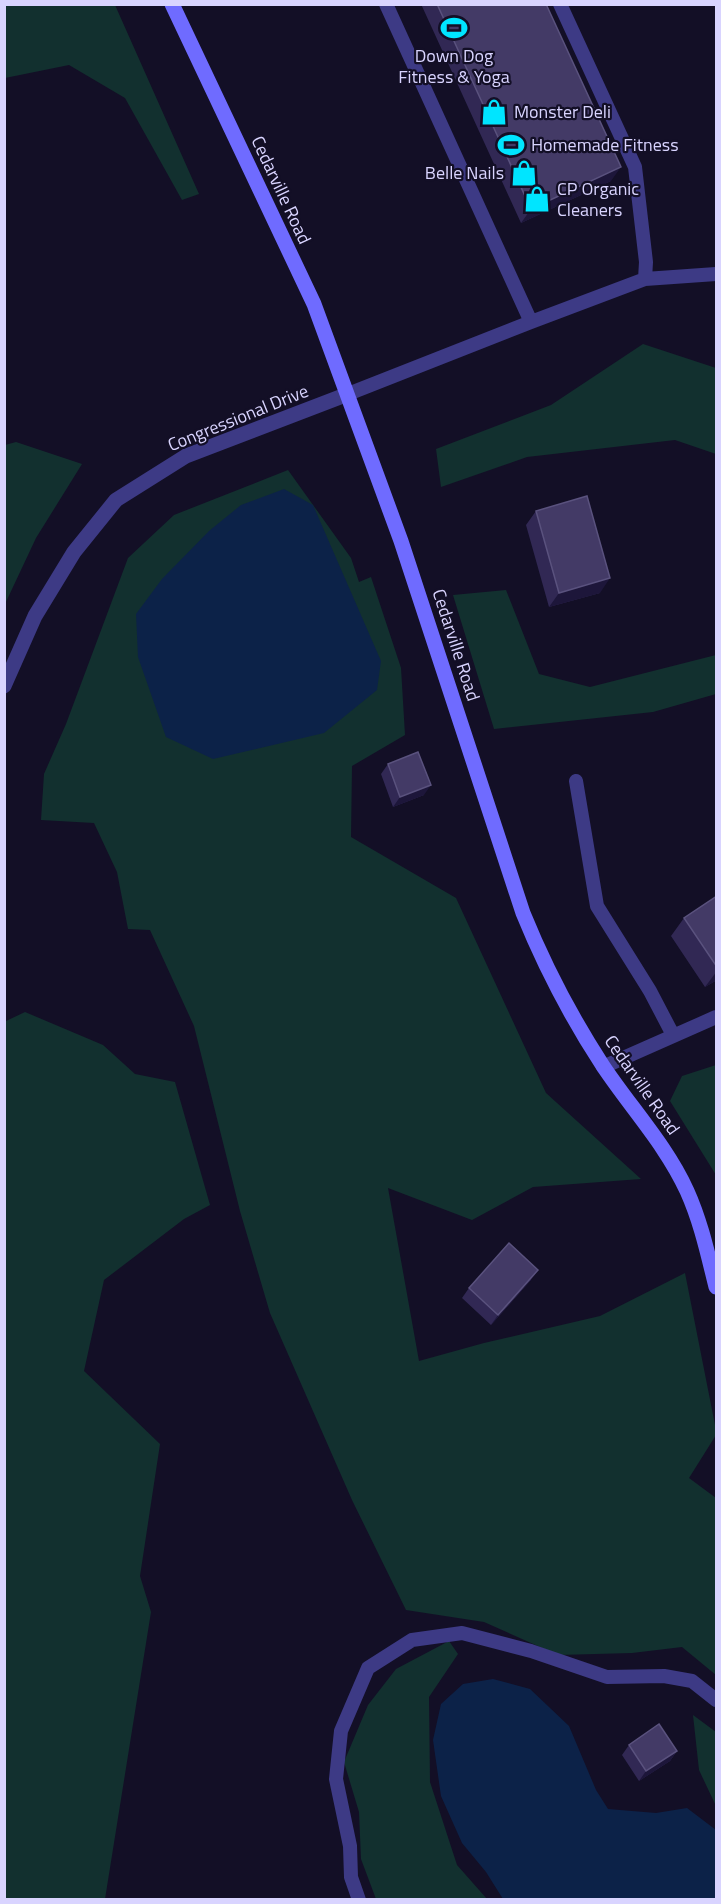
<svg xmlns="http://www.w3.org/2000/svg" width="721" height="1904" font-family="'Titillium Web',sans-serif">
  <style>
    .green { fill: #12302f }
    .water { fill: #0c2248 }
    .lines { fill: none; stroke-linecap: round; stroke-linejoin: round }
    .lane { stroke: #3d3a85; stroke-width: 14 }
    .street { stroke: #3d3a85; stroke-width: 15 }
    .secondary { stroke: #6f6bff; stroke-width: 15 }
    .wall { fill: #312854 }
    .shaded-wall { fill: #1d163a }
    .building { fill: #433a66; stroke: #5a527e; stroke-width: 1.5 }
    .labels { text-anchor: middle; stroke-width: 4.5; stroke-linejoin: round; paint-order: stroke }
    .poi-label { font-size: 18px; fill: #d9d4ff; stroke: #130f26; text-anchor: start }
    .street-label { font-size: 18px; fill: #d9d4ff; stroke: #130f26 }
  </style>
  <rect width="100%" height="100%" fill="#130f26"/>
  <path class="green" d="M 4,5 L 115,5 L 199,194 L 182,200 L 125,98 L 69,65 L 5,78 Z
    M 643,344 L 716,368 L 716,454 L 675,440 L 527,457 L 441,487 L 436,449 L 551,405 Z
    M 16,442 L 82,464 L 36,538 L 5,604 L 5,445 Z
    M 288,470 L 351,558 L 359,582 L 371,577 L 401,668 L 405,735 L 352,766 L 351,837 L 456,898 L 546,1093 L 641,1179 L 533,1187 L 472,1220 L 388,1188 L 419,1361 L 484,1343 L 600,1316 L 685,1273 L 716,1430 L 716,1435 L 689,1478 L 716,1498 L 716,1675 L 682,1647 L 632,1653 L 558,1655 L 484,1622 L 406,1610 L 352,1500 L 270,1313 L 240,1211 L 194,1026 L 150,930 L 128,929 L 117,872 L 94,823 L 41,820 L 44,774 L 66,724 L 128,558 L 174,515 Z
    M 506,590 L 539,674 L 590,687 L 716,655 L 716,694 L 653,712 L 494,729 L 453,595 Z
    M 25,1012 L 103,1045 L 135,1074 L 175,1082 L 210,1205 L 184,1219 L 104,1280 L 84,1371 L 160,1444 L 140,1576 L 151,1612 L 105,1899 L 5,1899 L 4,1022 Z
    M 716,1065 L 716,1175 L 670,1101 L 682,1076 Z
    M 449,1641 L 458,1654 L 429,1697 L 430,1782 L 457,1865 L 487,1899 L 376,1899 L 361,1859 L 359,1812 L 344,1762 L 368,1705 L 396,1669 Z
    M 693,1715 L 716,1732 L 716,1806 L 699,1770 Z"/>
  <path class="water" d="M 284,489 L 313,505 L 381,661 L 377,690 L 324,733 L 213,759 L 166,737 L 138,657 L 136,614 L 162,579 L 209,531 L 241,505 Z
    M 493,1679 L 530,1689 L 569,1726 L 596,1790 L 608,1809 L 656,1813 L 687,1808 L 716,1830 L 716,1899 L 503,1899 L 486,1872 L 462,1843 L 441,1796 L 433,1740 L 441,1704 L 463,1684 Z"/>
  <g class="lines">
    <path class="lane" d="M 386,4 L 531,322
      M 645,279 L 716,274
      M 348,394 L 531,322 L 645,279 L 646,262 L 635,167 L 560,4
      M 576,781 L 597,906 L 650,991 L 673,1035
      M 603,1067 L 716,1017
      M 359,1900 L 351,1877 L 350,1846 L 336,1779 L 341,1731 L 368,1668 L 412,1640 L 462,1633 L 531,1651 L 607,1677 L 664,1676 L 692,1681 L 716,1700"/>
    <path class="street" d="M 4,686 L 35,616 L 74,552 L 116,500 L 186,456 L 348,394"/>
    <path class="secondary" d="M 172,4 L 314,304 L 401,541 L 523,913 C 545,967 571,1017 603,1066 C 631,1108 666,1145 687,1191 C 701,1222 708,1255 716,1287"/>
  </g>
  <path class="wall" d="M 421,4 L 546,4 L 611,181 L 521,223 Z
    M 536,511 L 600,593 L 549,607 L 526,525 Z
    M 388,764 L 424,795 L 393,807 L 381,774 Z
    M 717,896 L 717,980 L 705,987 L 671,936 L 684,918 Z
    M 531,1280 L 491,1325 L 462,1298 L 469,1288 Z
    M 629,1745 L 677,1751 L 670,1761 L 639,1781 L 622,1755 Z"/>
  <path class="shaded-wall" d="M 621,167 L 611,181 L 521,223 L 531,209 Z
    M 610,578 L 600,593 L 549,607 L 559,593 Z
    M 431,785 L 424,795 L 393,807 L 400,797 Z
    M 717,971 L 717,980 L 705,987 Z
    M 538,1270 L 531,1280 L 491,1325 L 498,1315 Z
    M 677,1751 L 670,1761 L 639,1781 L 646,1771 Z"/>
  <path class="building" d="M 437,4 L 546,4 L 621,167 L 531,209 Z
    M 587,496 L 610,578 L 559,593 L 536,511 Z
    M 418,752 L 431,785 L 400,797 L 388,764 Z
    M 717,896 L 717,967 L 684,918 Z
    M 509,1243 L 538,1270 L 498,1315 L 469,1288 Z
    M 659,1724 L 677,1751 L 646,1771 L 629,1745 Z"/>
  <defs>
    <g id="stadium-bare" transform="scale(2.07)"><path d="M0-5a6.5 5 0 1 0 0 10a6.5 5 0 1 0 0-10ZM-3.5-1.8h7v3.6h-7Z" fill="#00e5ff" stroke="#130f26" stroke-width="2.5" paint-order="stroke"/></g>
    <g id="shop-bare" transform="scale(2.07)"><path d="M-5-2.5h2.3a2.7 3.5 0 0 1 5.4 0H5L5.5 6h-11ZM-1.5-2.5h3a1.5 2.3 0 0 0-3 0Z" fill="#00e5ff" stroke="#130f26" stroke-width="2.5" paint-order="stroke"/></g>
  </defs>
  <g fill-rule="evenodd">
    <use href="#stadium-bare" x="454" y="28"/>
    <use href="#shop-bare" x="494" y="112"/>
    <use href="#stadium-bare" x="511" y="145"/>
    <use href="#shop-bare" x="524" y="173"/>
    <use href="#shop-bare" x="537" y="199"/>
  </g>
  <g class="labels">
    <g class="poi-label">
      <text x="454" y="62" text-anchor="middle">Down Dog<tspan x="454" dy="21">Fitness &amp; Yoga</tspan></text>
      <text x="514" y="118">Monster Deli</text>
      <text x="531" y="151">Homemade Fitness</text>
      <text x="504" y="179" text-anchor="end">Belle Nails</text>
      <text x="557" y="195">CP Organic<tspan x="557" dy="21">Cleaners</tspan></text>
    </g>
    <g class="street-label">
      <text transform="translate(281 190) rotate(65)" y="6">Cedarville Road</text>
      <text transform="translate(238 418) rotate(-22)" y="6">Congressional Drive</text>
      <text transform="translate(456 645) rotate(72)" y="6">Cedarville Road</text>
      <text transform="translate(642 1085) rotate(55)" y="6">Cedarville Road</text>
    </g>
  </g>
  <rect width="721" height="1904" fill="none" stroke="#d9d4ff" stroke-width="12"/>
</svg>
